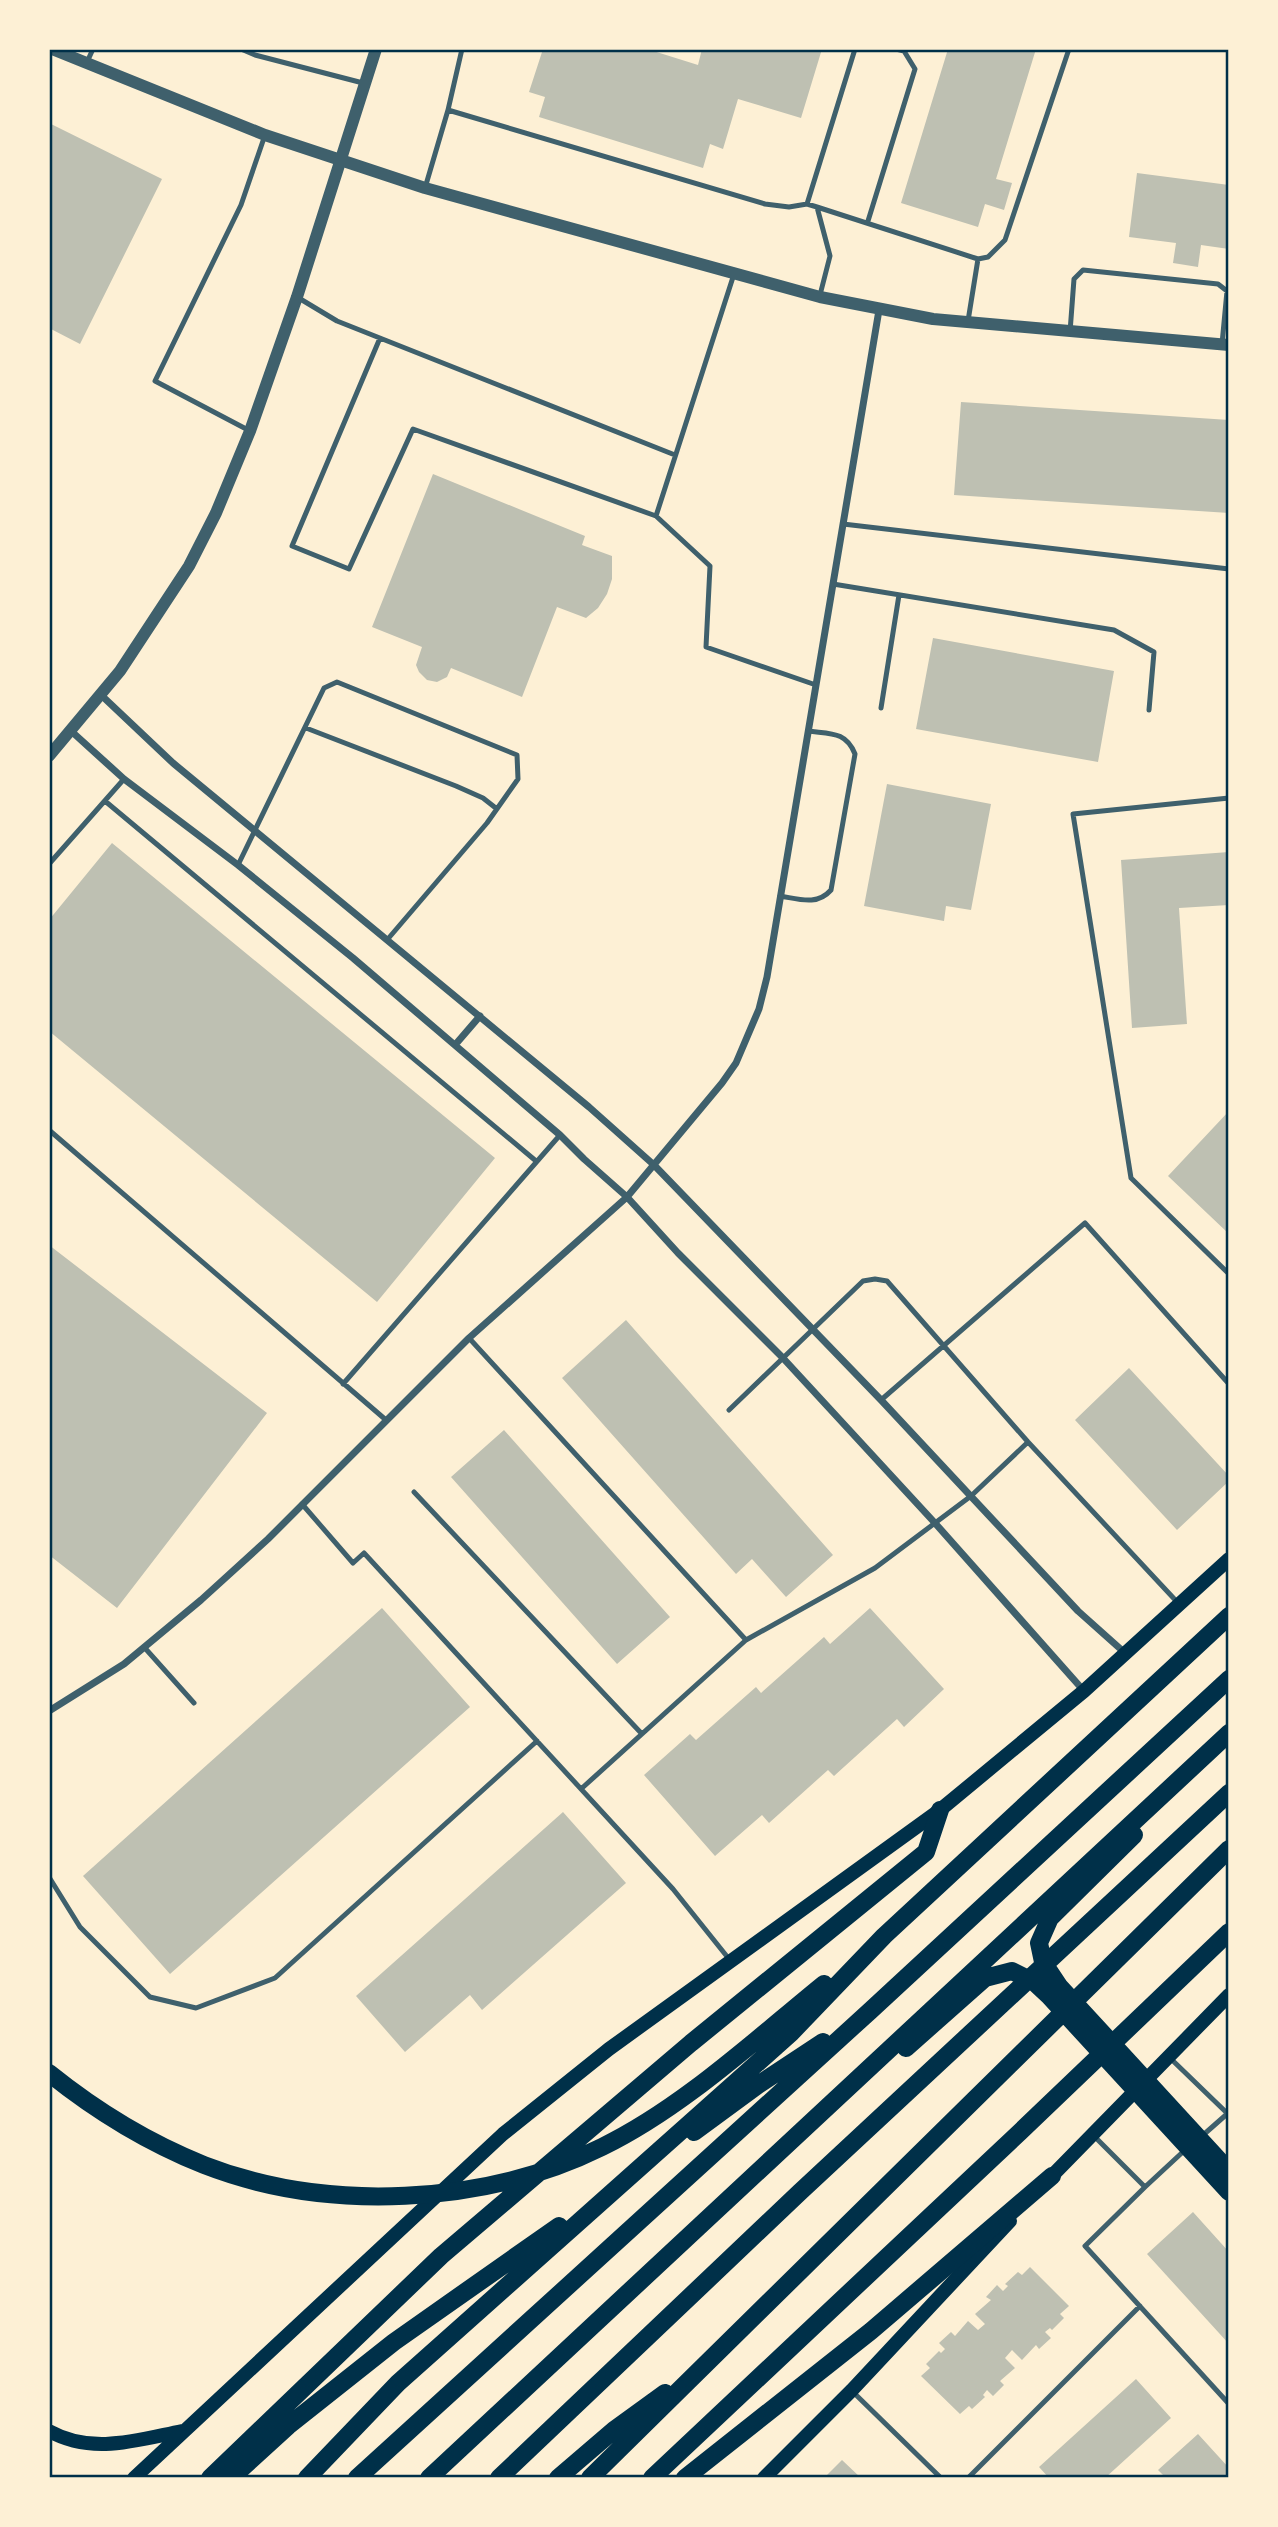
<svg xmlns="http://www.w3.org/2000/svg" width="1278" height="2527" font-family="'Roboto Serif',serif">
  <style>
    .building { fill: #bec0b2 }
    .lines { fill: none; stroke-linecap: round; stroke-linejoin: round }
    .service { stroke: #3f606c; stroke-width: 5 }
    .minor { stroke: #3f606c; stroke-width: 7 }
    .tertiary { stroke: #3f606c; stroke-width: 12 }
    .secondary { stroke: #003049; stroke-width: 14 }
    .motorway { stroke: #003049; stroke-width: 18 }
    .neatline { fill: none; stroke: #003049; stroke-width: 2.5 }
  </style>
  <rect width="100%" height="100%" fill="#fdf0d5"/>
  <path class="building" d="M 543,49 L 647,49 L 698,65 L 702,49 L 822,49 L 801,118 L 738,99 L 723,149 L 710,144 L 703,168 L 539,117 L 545,97 L 529,92 Z
    M 948,49 L 1036,49 L 996,179 L 1012,183 L 1004,210 L 985,204 L 978,227 L 901,203 Z
    M 49,123 L 162,179 L 80,344 L 49,328 Z
    M 1137,173 L 1229,185 L 1229,249 L 1201,245 L 1198,267 L 1173,263 L 1176,243 L 1129,237 Z
    M 961,402 L 1229,420 L 1229,513 L 954,495 Z
    M 433,474 L 585,536 L 582,545 L 612,556 L 612,579 L 607,594 L 598,608 L 586,618 L 557,607 L 522,697 L 451,668 L 447,677 L 437,682 L 427,680 L 419,672 L 416,665 L 422,647 L 372,627 Z
    M 933,638 L 1114,671 L 1098,762 L 916,729 Z
    M 887,784 L 991,804 L 971,910 L 946,906 L 944,921 L 864,906 Z
    M 112,843 L 495,1158 L 377,1302 L 49,1031 L 49,920 Z
    M 1229,852 L 1229,905 L 1179,908 L 1187,1024 L 1132,1028 L 1121,860 Z
    M 1229,1111 L 1229,1234 L 1168,1176 Z
    M 49,1245 L 267,1413 L 117,1608 L 49,1555 Z
    M 626,1320 L 833,1555 L 786,1597 L 752,1559 L 736,1574 L 562,1378 Z
    M 1129,1368 L 1229,1476 L 1229,1481 L 1177,1530 L 1075,1420 Z
    M 504,1430 L 670,1617 L 617,1664 L 451,1477 Z
    M 382,1608 L 470,1707 L 170,1974 L 83,1876 Z
    M 870,1608 L 944,1689 L 904,1727 L 897,1719 L 834,1776 L 828,1770 L 769,1823 L 762,1815 L 715,1856 L 644,1775 L 690,1734 L 696,1740 L 756,1687 L 761,1693 L 824,1637 L 830,1644 Z
    M 563,1812 L 626,1883 L 482,2010 L 470,1995 L 405,2052 L 356,1996 Z
    M 1193,2212 L 1229,2252 L 1229,2344 L 1147,2254 Z
    M 1030,2267 L 1069,2306 L 1060,2314 L 1064,2318 L 1052,2330 L 1050,2328 L 1045,2332 L 1051,2338 L 1039,2349 L 1036,2345 L 1022,2360 L 1012,2350 L 1005,2358 L 1015,2368 L 1000,2381 L 1004,2385 L 993,2396 L 987,2390 L 983,2395 L 985,2397 L 972,2409 L 969,2406 L 960,2414 L 921,2376 L 930,2368 L 926,2364 L 939,2351 L 941,2353 L 945,2349 L 939,2343 L 951,2332 L 955,2336 L 968,2321 L 978,2330 L 985,2324 L 975,2314 L 991,2300 L 986,2297 L 997,2285 L 1003,2291 L 1008,2286 L 1005,2284 L 1018,2272 L 1022,2275 Z
    M 1136,2379 L 1171,2418 L 1105,2478 L 1049,2478 L 1039,2467 Z
    M 1198,2434 L 1229,2468 L 1229,2478 L 1166,2478 L 1158,2470 Z
    M 842,2460 L 861,2478 L 824,2478 Z"/>
  <g class="lines">
    <path class="service" d="M 241,49 L 255,55 L 363,83
      M 462,49 L 448,110 L 765,204 L 789,207 L 807,204 L 817,207 L 978,259 L 988,257 L 1005,240 L 1069,49
      M 87,62 L 93,49
      M 425,188 L 448,110
      M 807,204 L 855,49
      M 817,207 L 830,256 L 820,295
      M 868,221 L 915,69 L 904,51 L 896,49
      M 734,274 L 656,516 L 710,566 L 706,647 L 816,685
      M 297,297 L 337,321 L 675,455
      M 968,321 L 978,259
      M 1070,332 L 1074,279 L 1083,270 L 1218,284 L 1227,291 L 1222,344
      M 380,338 L 292,546 L 349,569 L 413,429 L 656,516
      M 250,431 L 155,381 L 241,205 L 265,135
      M 843,524 L 1229,569
      M 833,584 L 1114,630 L 1154,652 L 1149,710
      M 881,708 L 899,595
      M 306,728 L 456,786 L 483,798 L 497,809
      M 1229,798 L 1073,814 L 1131,1178 L 1229,1274
      M 105,801 L 536,1161
      M 49,864 L 124,779
      M 238,865 L 324,688 L 337,682 L 517,755 L 518,779 L 487,823 L 387,940
      M 780,896 C 799,899 817,906 831,890 L 855,754 C 846,731 830,734 808,731
      M 49,1130 L 386,1420
      M 469,1338 L 746,1640
      M 343,1384 L 560,1135
      M 881,1400 L 1085,1223 L 1229,1384
      M 729,1410 L 863,1281 L 875,1279 L 887,1281 L 1028,1442 L 1179,1604
      M 414,1492 L 642,1734
      M 302,1504 L 353,1563 L 364,1553 L 673,1889 L 729,1959
      M 144,1647 L 194,1703
      M 581,1789 L 746,1640 L 875,1568 L 971,1496 L 1028,1442
      M 49,1877 L 80,1927 L 150,1997 L 196,2008 L 275,1978 L 537,1741
      M 1169,2057 L 1229,2115
      M 1093,2135 L 1145,2187 L 1085,2246 L 1229,2404
      M 1202,2136 L 1227,2114
      M 1145,2187 L 1186,2149
      M 853,2392 L 941,2478
      M 968,2478 L 1140,2306"/>
    <path class="minor" d="M 100,694 L 173,763 L 589,1107 L 654,1165 L 881,1400 L 1078,1611 L 1125,1653
      M 70,730 L 124,779 L 238,865 L 353,958 L 560,1135 L 584,1159 L 627,1197 L 678,1253 L 782,1357 L 934,1522 L 1084,1691
      M 455,1045 L 480,1016
      M 49,1711 L 124,1664 L 201,1600 L 268,1539 L 469,1338 L 627,1197 L 722,1083 L 736,1063 L 759,1009 L 767,977 L 879,310"/>
    <path class="tertiary" d="M 52,49 L 265,135 L 425,188 L 820,297 L 933,319 L 1229,345
      M 49,756 L 120,671 L 189,566 L 216,513 L 250,431 L 297,297 L 376,49"/>
    <path class="secondary" d="M 1045,2183 L 1229,1995
      M 49,2431 C 92,2455 137,2440 182,2431
      M 134,2478 L 503,2134 L 609,2049 L 940,1810 L 1084,1691 L 1229,1559
      M 764,2478 L 852,2390 L 1010,2221"/>
    <path class="motorway" d="M 1134,1835 L 1050,1918 L 1039,1943 L 1043,1962 L 1059,1986 L 1229,2171
      M 906,2048 L 985,1978 L 1012,1971 L 1034,1982 L 1049,1996 L 1229,2192
      M 49,2073 C 95,2110 149,2143 204,2165 C 327,2213 485,2205 602,2147 C 682,2108 755,2040 824,1984
      M 694,2132 L 758,2085 L 823,2042
      M 210,2478 L 441,2256 L 691,2043 L 926,1852 L 940,1810
      M 231,2478 L 288,2426 L 394,2342 L 559,2226
      M 307,2478 L 398,2383 L 791,2033 L 884,1936 L 1229,1616
      M 357,2478 L 870,2011 L 1229,1679
      M 429,2478 L 1229,1733
      M 499,2478 L 800,2192 L 1229,1793
      M 558,2478 L 614,2430 L 665,2393
      M 590,2478 L 1229,1849
      M 652,2478 L 1020,2132 L 1229,1932
      M 685,2478 L 871,2331 L 1052,2176"/>
  </g>
  <rect width="1278" height="2527" fill="none" stroke="#fdf0d5" stroke-width="102"/>
  <rect x="51" y="51" width="1176" height="2425" class="neatline"/>
</svg>
